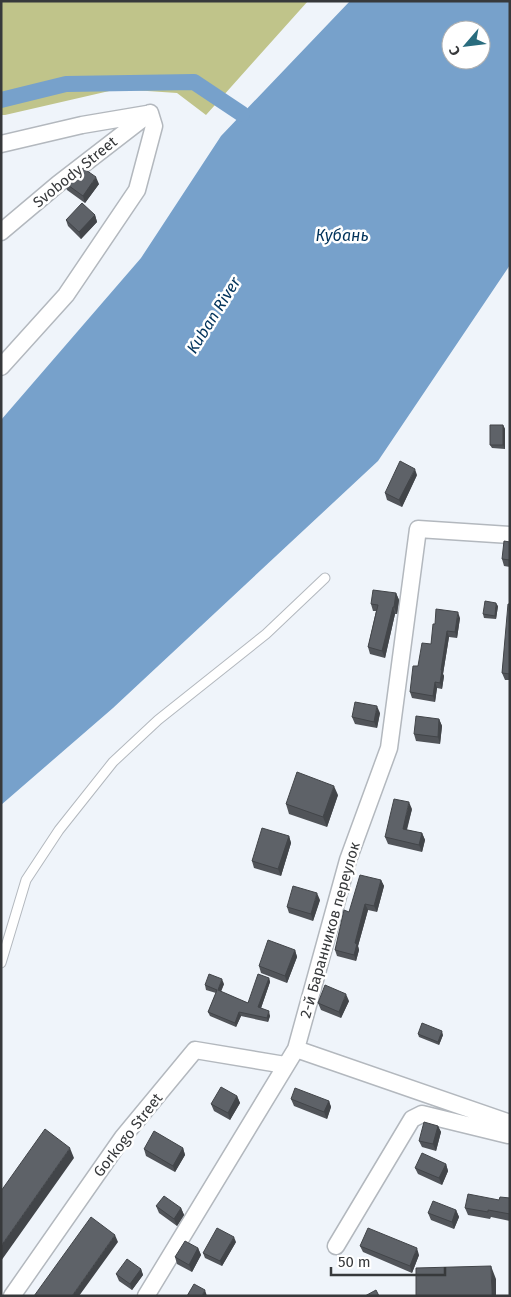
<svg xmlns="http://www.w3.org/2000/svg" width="511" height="1297" font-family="'Fira Sans',sans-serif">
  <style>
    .forest { fill: #c0c48a }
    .water { fill: #77a1cb; fill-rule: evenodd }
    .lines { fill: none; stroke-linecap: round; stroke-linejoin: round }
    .canal { stroke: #77a1cb; stroke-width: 16 }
    .service-casing { stroke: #b3b8be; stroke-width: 11 }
    .minor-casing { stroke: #b3b8be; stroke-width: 19 }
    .service { stroke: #fff; stroke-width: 9 }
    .minor { stroke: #fff; stroke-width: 16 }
    .wall { fill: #515459 }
    .shaded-wall { fill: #424549 }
    .building { fill: #5e6268; stroke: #424549 }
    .labels { text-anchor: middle; stroke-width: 5; stroke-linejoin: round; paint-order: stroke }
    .street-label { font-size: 15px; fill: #37393b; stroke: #fff }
    .water-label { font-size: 16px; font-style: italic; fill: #00325a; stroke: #fff }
  </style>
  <rect width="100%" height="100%" fill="#eff4fa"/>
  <path class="forest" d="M 1,1 L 308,1 L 206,115 L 177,93 L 118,89 L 5,115 L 1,115 Z"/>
  <path class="water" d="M 350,1 L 510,1 L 510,265 L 378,461 L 113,708 L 1,805 L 1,420 L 141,258 L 221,136 ZM 451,30 L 481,30 L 481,60 L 451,60 Z"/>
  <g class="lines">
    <path class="canal" d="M 1,100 L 66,84 L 194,82 L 242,114"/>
    <g class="service-casing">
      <path id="service" d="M 1,963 L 26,880 L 59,830 L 113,762 L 158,720 L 266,634 L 325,578"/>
    </g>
    <g class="minor-casing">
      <path id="minor" d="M 1,144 L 82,125 L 147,114
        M 1,232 L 58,184 L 150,113
        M 1,367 L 66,295 L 137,190 L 154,126 L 150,113
        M 296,1049 L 510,1123
        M 336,1246 L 412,1119 L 422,1114 L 508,1135 L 510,1133
        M 12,1296 L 123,1137 L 195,1050 L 285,1065
        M 146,1296 L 296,1049 L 348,860 L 389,748 L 418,529 L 510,535"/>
    </g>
    <use href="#service" class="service"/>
    <use href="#minor" class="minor"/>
  </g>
  <path class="wall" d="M 65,183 L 99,184 L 85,203 L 67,190 Z
    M 95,215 L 97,222 L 81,239 L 68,226 L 66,220 Z
    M 503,425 L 505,429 L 505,449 L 492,448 L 490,445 Z
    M 417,475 L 402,507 L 387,500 L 385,493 Z
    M 510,542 L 510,567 L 504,566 L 502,559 Z
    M 396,593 L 399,600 L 397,614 L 395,614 L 385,658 L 370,654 L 368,647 L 376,611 L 373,611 L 371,604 Z
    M 510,604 L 510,680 L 505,680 L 502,673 Z
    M 498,606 L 496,619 L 484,618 L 483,614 Z
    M 460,618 L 457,638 L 449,637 L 443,674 L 444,676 L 442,689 L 437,688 L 435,702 L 412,698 L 410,692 L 418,666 L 431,644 L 435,624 Z
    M 380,713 L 377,728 L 355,724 L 352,717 Z
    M 439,719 L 442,726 L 440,744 L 416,741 L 414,734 Z
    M 338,795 L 327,827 L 289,814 L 286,804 Z
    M 412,809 L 407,830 L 422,833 L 425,840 L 422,852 L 388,844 L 385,837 Z
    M 289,836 L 291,843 L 281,876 L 254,868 L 252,861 Z
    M 381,880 L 384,886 L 377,912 L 368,910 L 358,946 L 359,950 L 356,961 L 337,956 L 335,950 L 349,912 Z
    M 320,900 L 313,921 L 289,913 L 287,907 Z
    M 295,950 L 297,957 L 287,983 L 261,973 L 259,966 Z
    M 269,978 L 270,982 L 261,1008 L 270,1016 L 268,1022 L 241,1016 L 236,1027 L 210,1016 L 208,1012 L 216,993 L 206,990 L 205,985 L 224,984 L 221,992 L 248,1003 Z
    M 349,1001 L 341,1018 L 321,1010 L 318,1003 Z
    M 418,1034 L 443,1035 L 439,1045 L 419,1037 Z
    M 237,1096 L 240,1103 L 230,1120 L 214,1111 L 211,1104 Z
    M 291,1099 L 329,1101 L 331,1107 L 327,1119 L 294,1106 Z
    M 438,1126 L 441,1132 L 436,1151 L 422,1147 L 419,1141 Z
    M 183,1148 L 185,1155 L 175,1172 L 146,1156 L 144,1149 Z
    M 446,1164 L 448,1171 L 442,1185 L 418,1174 L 415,1168 Z
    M 510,1198 L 510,1221 L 491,1217 L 490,1219 L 468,1215 L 465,1208 Z
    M 156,1206 L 181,1208 L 184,1215 L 177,1226 L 159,1213 Z
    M 456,1210 L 459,1217 L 454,1229 L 431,1220 L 428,1213 Z
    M 236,1242 L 222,1266 L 205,1258 L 203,1253 Z
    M 360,1246 L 419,1255 L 412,1273 L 363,1252 Z
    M 198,1248 L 201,1255 L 192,1272 L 177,1264 L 175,1257 Z
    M 141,1269 L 143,1275 L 132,1290 L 119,1281 L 116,1274 Z"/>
  <path class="shaded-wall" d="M 96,177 L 99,184 L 85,203 L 83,196 Z
    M 95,215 L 97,222 L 81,239 L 79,232 Z
    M 503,425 L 505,429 L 505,449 L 503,445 Z
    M 415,469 L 417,475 L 402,507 L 399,500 Z
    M 396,593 L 399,600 L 397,614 L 394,607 Z
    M 496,603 L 498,606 L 496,619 L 495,616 Z
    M 393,607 L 395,614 L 385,658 L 382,651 Z
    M 458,612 L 460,618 L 457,638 L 455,632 Z
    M 447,631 L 449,637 L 443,674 L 444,676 L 442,689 L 440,683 L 441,670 Z
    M 435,682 L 437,688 L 435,702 L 433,696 Z
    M 377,706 L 380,713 L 377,728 L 374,722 Z
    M 439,719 L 442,726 L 440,744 L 438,737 Z
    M 334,786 L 338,795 L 327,827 L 323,817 Z
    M 409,802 L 412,809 L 405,835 L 403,829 Z
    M 422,833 L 425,840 L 422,852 L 419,845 Z
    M 289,836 L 291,843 L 281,876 L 278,869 Z
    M 381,880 L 384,886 L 377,912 L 374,906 Z
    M 317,893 L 320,900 L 313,921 L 311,914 Z
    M 365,904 L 368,910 L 358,946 L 359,950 L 356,961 L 354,955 L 355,943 Z
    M 295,950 L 297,957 L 287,983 L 285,976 Z
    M 269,978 L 270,982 L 260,1011 L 258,1007 Z
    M 222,979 L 224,984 L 219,995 L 218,990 Z
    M 346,994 L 349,1001 L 341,1018 L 339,1012 Z
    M 269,1011 L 270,1016 L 268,1022 L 267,1018 Z
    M 239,1012 L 241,1016 L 236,1027 L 235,1023 Z
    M 442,1031 L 443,1035 L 439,1045 L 438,1042 Z
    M 237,1096 L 240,1103 L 230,1120 L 228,1113 Z
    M 329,1101 L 331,1107 L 327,1119 L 324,1112 Z
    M 438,1126 L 441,1132 L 436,1151 L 433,1144 Z
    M 70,1148 L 74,1158 L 1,1261 L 1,1246 Z
    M 183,1148 L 185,1155 L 175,1172 L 173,1166 Z
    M 446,1164 L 448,1171 L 442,1185 L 439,1178 Z
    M 181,1208 L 184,1215 L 177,1226 L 174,1219 Z
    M 456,1210 L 459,1217 L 454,1229 L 452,1222 Z
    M 115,1235 L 118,1242 L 79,1296 L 72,1296 Z
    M 234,1237 L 236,1242 L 222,1266 L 220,1261 Z
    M 198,1248 L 201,1255 L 192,1272 L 189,1265 Z
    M 417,1248 L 419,1255 L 412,1273 L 410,1266 Z
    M 491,1266 L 496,1279 L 496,1296 L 492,1296 Z
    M 141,1269 L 143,1275 L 132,1290 L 130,1284 Z
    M 205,1290 L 207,1296 L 202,1296 Z"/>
  <path class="building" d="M 83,168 L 96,177 L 83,196 L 65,183 Z
    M 82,203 L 95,215 L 79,232 L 66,220 Z
    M 490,425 L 503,425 L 503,445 L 490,445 Z
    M 400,461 L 415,469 L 399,500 L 385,493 Z
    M 504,541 L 510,542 L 510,560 L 502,559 Z
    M 373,590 L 396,593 L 394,607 L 393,607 L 382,651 L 368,647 L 378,605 L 371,604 Z
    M 485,601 L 496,603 L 495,616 L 483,614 Z
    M 508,604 L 510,604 L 510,674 L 502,673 Z
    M 436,609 L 458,612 L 455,632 L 447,631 L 441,670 L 442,670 L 440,683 L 435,682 L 433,696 L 410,692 L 413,666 L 418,666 L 422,643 L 431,644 L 433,624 L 435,624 Z
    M 355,702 L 377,706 L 374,722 L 352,717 Z
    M 416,716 L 439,719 L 438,737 L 414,734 Z
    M 297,772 L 334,786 L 323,817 L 286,804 Z
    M 394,799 L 409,802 L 403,829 L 422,833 L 419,845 L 385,837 Z
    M 262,828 L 289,836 L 278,869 L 252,861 Z
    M 360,875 L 381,880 L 374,906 L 365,904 L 355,943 L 357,944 L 354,955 L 335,950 L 344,910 L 349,912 Z
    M 293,886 L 317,893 L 311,914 L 287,907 Z
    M 268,940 L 295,950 L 285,976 L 259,966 Z
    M 209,974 L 222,979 L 218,990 L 248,1003 L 258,974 L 269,978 L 258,1007 L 269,1011 L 267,1018 L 239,1012 L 235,1023 L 208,1012 L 217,990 L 205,985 Z
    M 325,985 L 346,994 L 339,1012 L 318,1003 Z
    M 422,1023 L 442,1031 L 438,1042 L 418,1034 Z
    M 221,1087 L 237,1096 L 228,1113 L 211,1104 Z
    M 295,1088 L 329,1101 L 324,1112 L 291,1099 Z
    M 424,1122 L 438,1126 L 433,1144 L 419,1141 Z
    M 45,1129 L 70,1148 L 1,1246 L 1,1191 Z
    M 154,1131 L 183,1148 L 173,1166 L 144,1149 Z
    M 422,1153 L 446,1164 L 439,1178 L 415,1168 Z
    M 468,1194 L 499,1200 L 500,1197 L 510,1198 L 510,1214 L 488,1210 L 488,1212 L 465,1208 Z
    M 164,1196 L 181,1208 L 174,1219 L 156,1206 Z
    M 433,1201 L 456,1210 L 452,1222 L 428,1213 Z
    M 91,1217 L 115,1235 L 72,1296 L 34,1296 Z
    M 217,1228 L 234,1237 L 220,1261 L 203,1253 Z
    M 368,1228 L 417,1248 L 410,1266 L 360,1246 Z
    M 185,1241 L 198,1248 L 189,1265 L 175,1257 Z
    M 127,1259 L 141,1269 L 130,1284 L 116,1274 Z
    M 491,1266 L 492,1296 L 416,1296 L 416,1268 Z
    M 194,1284 L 205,1290 L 202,1296 L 187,1296 Z
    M 376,1290 L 379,1296 L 365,1296 Z"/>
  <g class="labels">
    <g class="street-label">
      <text transform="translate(75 172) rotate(-39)" y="5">Svobody Street</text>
      <text transform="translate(330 930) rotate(-74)" y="5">2-й Баранников переулок</text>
      <text transform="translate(128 1135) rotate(-52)" y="5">Gorkogo Street</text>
    </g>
    <g class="water-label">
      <text x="342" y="241">Кубань</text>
      <text transform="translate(213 315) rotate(-58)" y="6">Kuban River</text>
    </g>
  </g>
  <rect width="511" height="1297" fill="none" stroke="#37393b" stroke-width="5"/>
  <g transform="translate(466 45) rotate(242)"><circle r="24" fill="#ffffff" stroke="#afb0b1"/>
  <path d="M0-4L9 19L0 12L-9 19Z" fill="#296c7e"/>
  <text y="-8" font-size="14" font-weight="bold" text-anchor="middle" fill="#37393b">С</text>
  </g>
  <path d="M331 1267v8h114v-8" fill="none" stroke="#37393b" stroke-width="2.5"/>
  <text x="338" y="1267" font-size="15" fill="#37393b" stroke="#ffffff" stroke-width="4" paint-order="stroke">50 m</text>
</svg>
